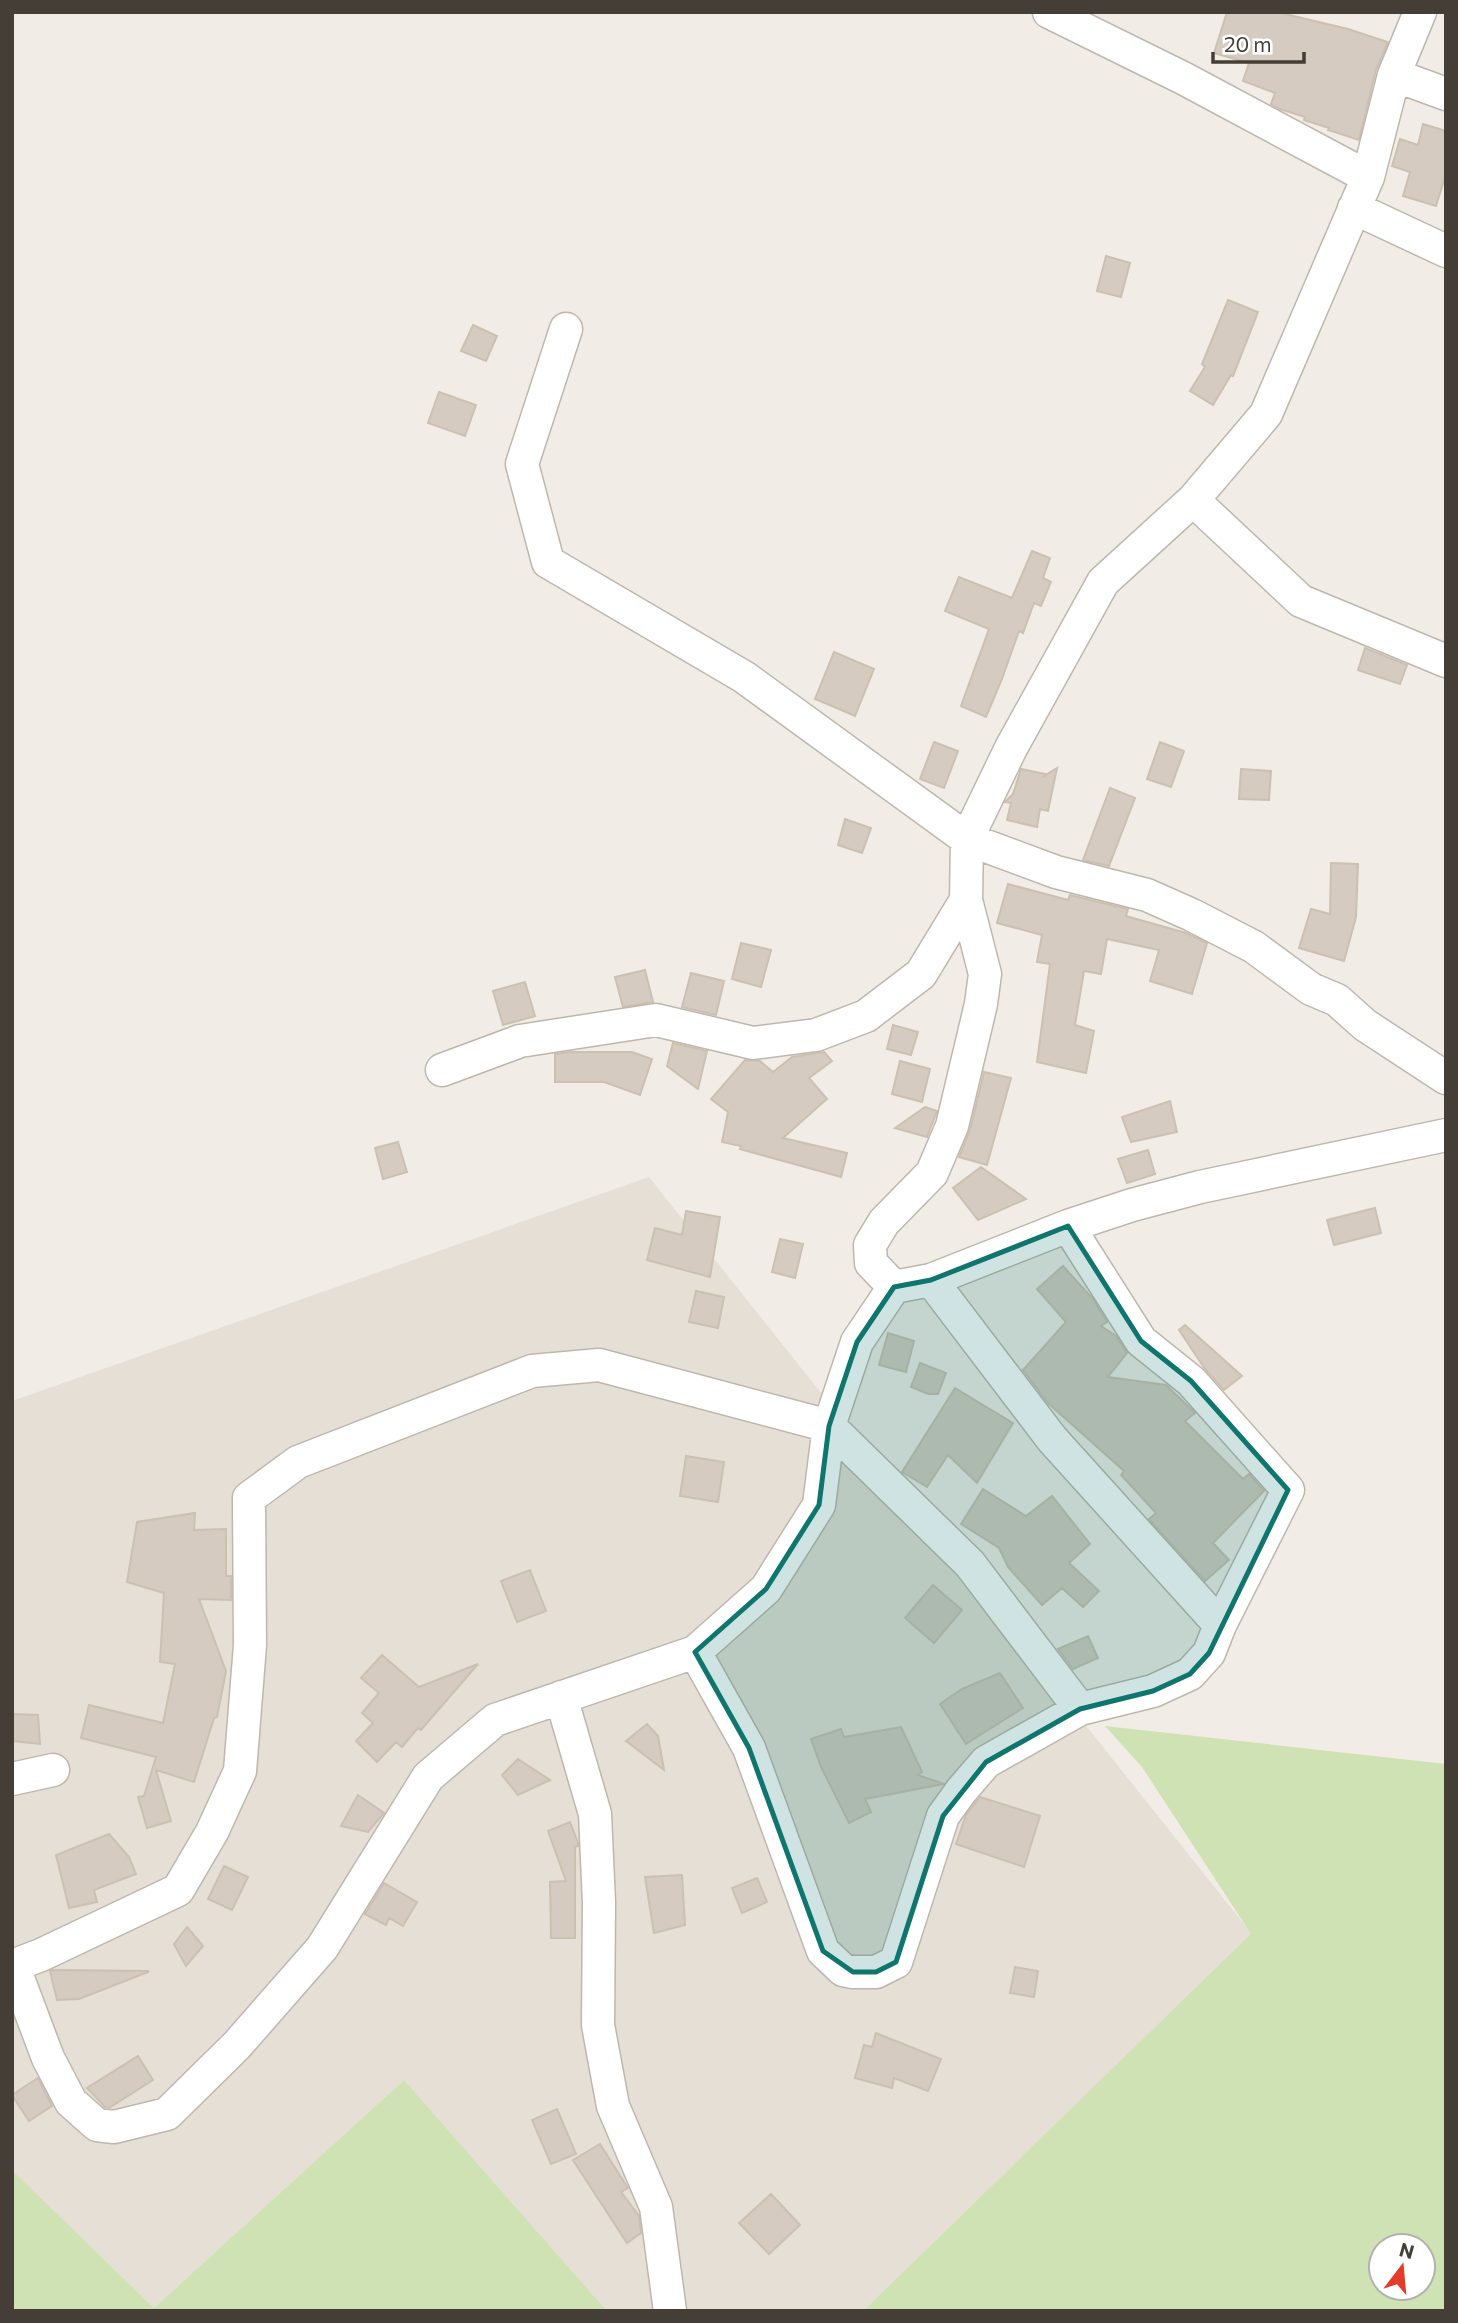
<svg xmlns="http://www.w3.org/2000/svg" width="1458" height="2323" font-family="Commissioner,sans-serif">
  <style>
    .residential { fill: #e5dfd5 }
    .green { fill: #cfe2b3; fill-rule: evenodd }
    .building { fill: #d5cbc0; stroke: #ccc0b1; stroke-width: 2 }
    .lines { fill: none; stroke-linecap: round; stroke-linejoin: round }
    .minor-casing { stroke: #bfb7ad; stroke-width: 35 }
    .minor { stroke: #fff; stroke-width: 32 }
    .marked { fill: #0f766e; fill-opacity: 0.2; stroke: #0f766e; stroke-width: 5; stroke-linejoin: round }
  </style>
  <rect width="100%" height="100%" fill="#f1ede6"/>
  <path class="residential" d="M 649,1177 L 1252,1934 L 863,2311 L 607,2311 L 404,2080 L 154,2308 L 12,2170 L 12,1401 Z"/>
  <path class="green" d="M 1105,1726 L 1446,1764 L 1446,2311 L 863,2311 L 1251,1934 L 1142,1767 ZM 1381,2246 L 1423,2246 L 1423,2288 L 1381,2288 Z
    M 404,2080 L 607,2311 L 12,2311 L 12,2170 L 154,2308 Z"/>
  <path class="building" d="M 1227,12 L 1277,12 L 1348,29 L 1388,42 L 1376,70 L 1359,140 L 1328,130 L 1329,128 L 1304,120 L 1305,117 L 1280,109 L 1271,104 L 1275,93 L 1243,81 L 1249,63 L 1214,53 Z
    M 1423,124 L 1446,131 L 1446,174 L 1436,206 L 1403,196 L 1410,172 L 1392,166 L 1400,139 L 1418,145 Z
    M 1106,256 L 1130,263 L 1121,297 L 1097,291 Z
    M 1228,300 L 1258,312 L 1233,376 L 1231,375 L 1213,405 L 1190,391 L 1205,367 L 1202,364 Z
    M 473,325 L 497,336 L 486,361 L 461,351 Z
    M 439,392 L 476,405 L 465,436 L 428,423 Z
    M 1032,551 L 1050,558 L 1043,578 L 1051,582 L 1041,606 L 1034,603 L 1023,633 L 1019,631 L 1002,679 L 986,717 L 961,706 L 989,629 L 945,611 L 959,577 L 1012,598 Z
    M 1365,648 L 1407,665 L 1400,684 L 1358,670 Z
    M 834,652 L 874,669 L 855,716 L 815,699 Z
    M 934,742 L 958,751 L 944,788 L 920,779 Z
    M 1160,742 L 1184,751 L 1171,787 L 1147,779 Z
    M 1057,768 L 1048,811 L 1040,809 L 1037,827 L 1007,820 L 1011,803 L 1005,802 L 1013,794 L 1021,769 L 1045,774 L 1044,776 Z
    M 1241,769 L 1271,771 L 1269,800 L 1239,799 Z
    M 1110,788 L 1135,798 L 1109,866 L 1083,860 Z
    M 845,819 L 871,828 L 862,853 L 838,845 Z
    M 1331,863 L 1358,864 L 1356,917 L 1344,961 L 1299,948 L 1311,909 L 1330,914 Z
    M 1008,884 L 1068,900 L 1070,895 L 1128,909 L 1126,916 L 1186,933 L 1207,943 L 1192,994 L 1150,981 L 1159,950 L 1107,939 L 1101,974 L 1084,971 L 1075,1025 L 1094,1031 L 1086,1073 L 1037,1062 L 1050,964 L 1037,962 L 1042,935 L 997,923 Z
    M 741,943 L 771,950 L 761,987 L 732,979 Z
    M 645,970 L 653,1002 L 623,1007 L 615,977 Z
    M 691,973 L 724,981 L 716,1015 L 682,1007 Z
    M 525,982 L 535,1016 L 503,1025 L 493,991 Z
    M 893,1025 L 918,1032 L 911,1055 L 887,1049 Z
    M 673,1043 L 707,1051 L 698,1089 L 667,1066 Z
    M 571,1052 L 632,1052 L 652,1059 L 640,1095 L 604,1082 L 555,1082 L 555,1054 Z
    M 824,1052 L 832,1061 L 809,1078 L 827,1099 L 783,1138 L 847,1153 L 841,1177 L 740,1149 L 741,1146 L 722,1142 L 728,1112 L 711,1099 L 745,1060 L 760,1061 L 773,1072 L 792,1057 Z
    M 900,1061 L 930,1069 L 922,1102 L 892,1094 Z
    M 984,1072 L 1011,1078 L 987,1165 L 959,1157 L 970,1130 Z
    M 1170,1101 L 1177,1132 L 1131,1142 L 1122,1117 Z
    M 925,1107 L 937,1111 L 927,1137 L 895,1128 Z
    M 398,1142 L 407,1172 L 383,1179 L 375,1148 Z
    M 1148,1150 L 1155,1174 L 1127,1183 L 1118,1159 Z
    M 981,1167 L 1026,1199 L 978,1220 L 953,1188 Z
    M 1375,1208 L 1381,1233 L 1334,1245 L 1327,1220 Z
    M 686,1211 L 720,1217 L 710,1277 L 647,1260 L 655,1228 L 682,1235 Z
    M 780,1239 L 803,1244 L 795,1278 L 772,1272 Z
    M 1063,1266 L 1093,1299 L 1107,1322 L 1101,1326 L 1116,1336 L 1127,1353 L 1108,1377 L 1166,1385 L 1195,1413 L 1185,1421 L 1243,1479 L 1249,1474 L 1264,1491 L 1213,1543 L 1229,1560 L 1205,1581 L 1149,1519 L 1156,1513 L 1121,1475 L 1124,1471 L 1048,1403 L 1023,1370 L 1066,1322 L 1037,1289 Z
    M 696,1291 L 724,1297 L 718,1328 L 689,1322 Z
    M 1185,1325 L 1242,1376 L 1224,1390 L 1205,1369 L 1179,1330 Z
    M 888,1333 L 914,1341 L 906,1372 L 879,1365 Z
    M 920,1363 L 946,1373 L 938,1394 L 928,1394 L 911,1387 Z
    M 955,1388 L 1013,1423 L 977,1483 L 948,1455 L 927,1487 L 902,1472 Z
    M 686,1456 L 724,1462 L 718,1502 L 680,1496 Z
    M 983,1489 L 1026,1516 L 1052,1496 L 1090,1544 L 1069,1563 L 1099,1591 L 1083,1607 L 1062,1588 L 1042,1605 L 1008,1567 L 999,1548 L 961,1524 Z
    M 195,1513 L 194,1530 L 226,1529 L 226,1576 L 231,1576 L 231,1600 L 199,1599 L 226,1671 L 217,1717 L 214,1718 L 194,1782 L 156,1770 L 171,1821 L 147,1828 L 138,1797 L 144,1796 L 156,1757 L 81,1738 L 89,1705 L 163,1723 L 175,1664 L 160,1662 L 164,1593 L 127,1582 L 137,1522 Z
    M 530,1570 L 546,1611 L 517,1622 L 501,1581 Z
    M 933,1585 L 962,1610 L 934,1643 L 905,1618 Z
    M 1088,1636 L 1098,1658 L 1073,1669 L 1058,1649 Z
    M 382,1655 L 419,1687 L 478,1664 L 421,1730 L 418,1728 L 402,1747 L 396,1742 L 377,1762 L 356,1741 L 373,1723 L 362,1713 L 379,1693 L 361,1678 Z
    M 1000,1673 L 1023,1708 L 966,1744 L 940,1704 L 962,1689 Z
    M 12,1714 L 38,1715 L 40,1744 L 12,1741 Z
    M 647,1724 L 658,1736 L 664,1770 L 626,1741 Z
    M 901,1727 L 922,1772 L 918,1775 L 944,1784 L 865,1799 L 871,1812 L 849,1823 L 821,1767 L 811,1739 L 841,1729 L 844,1737 Z
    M 518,1759 L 550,1780 L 518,1795 L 502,1775 Z
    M 358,1795 L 384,1813 L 368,1832 L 341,1826 Z
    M 980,1797 L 1040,1816 L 1024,1867 L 956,1844 L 966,1815 Z
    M 570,1822 L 578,1843 L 578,1846 L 575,1847 L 575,1938 L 551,1938 L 550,1882 L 566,1881 L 548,1831 Z
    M 109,1834 L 129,1857 L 136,1874 L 94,1890 L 97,1902 L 69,1908 L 56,1855 Z
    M 224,1866 L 248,1877 L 232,1910 L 208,1899 Z
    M 682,1875 L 685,1925 L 654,1933 L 645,1877 Z
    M 757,1878 L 767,1902 L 742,1913 L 732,1888 Z
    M 384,1883 L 417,1902 L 403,1926 L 389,1918 L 386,1925 L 365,1914 Z
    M 187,1927 L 203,1946 L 186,1966 L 174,1944 Z
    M 1015,1967 L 1038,1971 L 1034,1997 L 1010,1993 Z
    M 53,1970 L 148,1971 L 148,1972 L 79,1999 L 57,2000 L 50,1971 Z
    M 876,2033 L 941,2059 L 928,2091 L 894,2078 L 892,2088 L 855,2078 L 864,2045 L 872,2047 Z
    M 138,2056 L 153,2080 L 109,2108 L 105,2107 L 87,2088 Z
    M 38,2078 L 52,2106 L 29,2121 L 12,2095 Z
    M 557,2109 L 576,2154 L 551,2164 L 532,2120 Z
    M 600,2144 L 626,2185 L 628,2188 L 621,2192 L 639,2216 L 641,2233 L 627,2243 L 573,2160 Z
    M 771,2194 L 800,2225 L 769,2254 L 739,2223 Z"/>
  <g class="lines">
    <g class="minor-casing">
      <path id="minor" d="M 1049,12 L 1183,78 L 1368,177
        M 1394,75 L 1446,94
        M 1354,208 L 1446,251
        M 566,329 L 522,464 L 548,562 L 744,677 L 967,839 L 1056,872 L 1147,895 L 1192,915 L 1254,947 L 1311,989 L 1337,1000 L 1365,1025 L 1446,1078
        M 1193,500 L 1301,601 L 1446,661
        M 442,1070 L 520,1041 L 656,1020 L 753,1043 L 816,1035 L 866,1016 L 921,974 L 966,900 L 967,839 L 1011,748 L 1103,582 L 1193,500 L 1266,414 L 1368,177 L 1394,75 L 1420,12
        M 931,1280 L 1052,1439 L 1220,1625
        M 894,1287 L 871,1263 L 870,1245 L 884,1222 L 932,1173 L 952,1126 L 981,1004 L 985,974 L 966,900
        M 695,1652 L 749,1748 L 823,1951 L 843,1970 L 853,1972 L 876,1972 L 896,1962 L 943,1816 L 961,1791 L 986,1762 L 1080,1709 L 1153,1691 L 1190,1674 L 1209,1653 L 1220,1625 L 1288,1490 L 1191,1381 L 1141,1341 L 1068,1226
        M 561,1697 L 595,1814 L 599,1903 L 598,2025 L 613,2106 L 656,2207 L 670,2311
        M 12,1779 L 53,1770
        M 13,1965 L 48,2058 L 71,2102 L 97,2125 L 114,2127 L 167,2114 L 237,2045 L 322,1948 L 428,1777 L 495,1720 L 695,1652 L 766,1589 L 819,1505 L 829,1426 L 857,1342 L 894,1287 L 931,1280 L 1068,1226 L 1132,1205 L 1200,1187 L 1446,1135
        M 12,1966 L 41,1955 L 178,1890 L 212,1832 L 240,1771 L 250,1645 L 249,1498 L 298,1462 L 532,1371 L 599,1365 L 829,1426 L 970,1564 L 1080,1709"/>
    </g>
    <use href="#minor" class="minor"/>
  </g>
  <path class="marked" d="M 1068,1226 L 1141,1341 L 1191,1381 L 1288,1490 L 1209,1653 L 1190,1674 L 1153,1691 L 1080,1709 L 986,1762 L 943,1816 L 896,1962 L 876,1972 L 853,1972 L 823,1951 L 749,1748 L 695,1652 L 766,1589 L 819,1505 L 829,1426 L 857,1342 L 894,1287 L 931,1280 Z"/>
  <rect width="1458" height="2323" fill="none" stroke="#443e36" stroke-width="28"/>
  <g transform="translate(1402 2267) rotate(16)"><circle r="33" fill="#ffffff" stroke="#b4b2af" stroke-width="2"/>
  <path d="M0-5L12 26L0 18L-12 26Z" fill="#e43b2a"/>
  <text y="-10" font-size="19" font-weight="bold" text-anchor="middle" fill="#443e36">N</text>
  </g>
  <path d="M1213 52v10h91v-10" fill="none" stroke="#443e36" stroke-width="3.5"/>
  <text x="1224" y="52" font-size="21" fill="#443e36" stroke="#ffffff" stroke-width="5" paint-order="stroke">20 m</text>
</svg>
